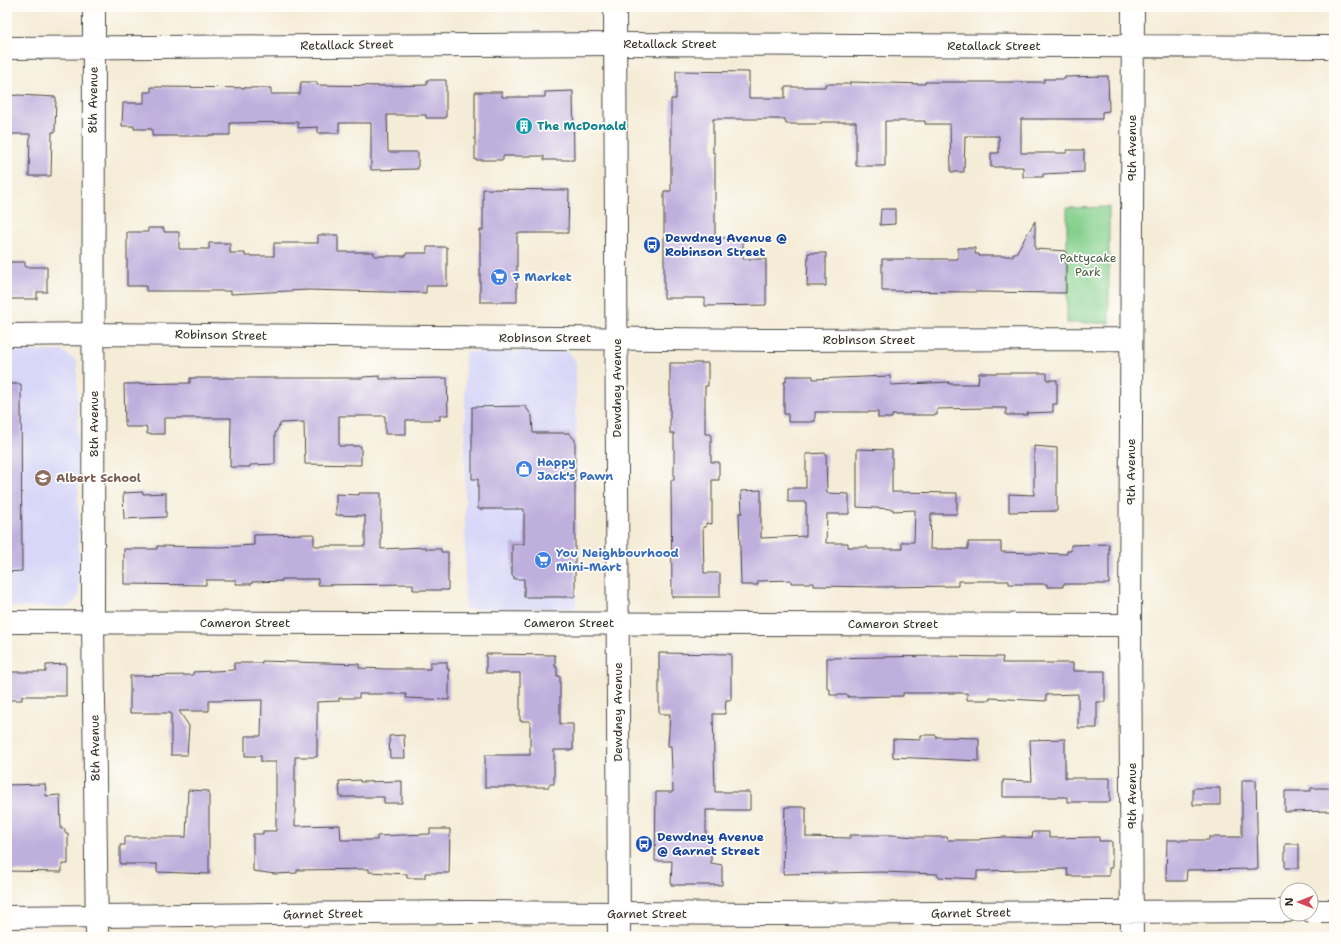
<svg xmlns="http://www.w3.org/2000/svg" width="1341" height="944" font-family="'Shantell Sans',sans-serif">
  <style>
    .built { fill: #d8d7f8 }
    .green { fill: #85d08d; stroke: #587e5c }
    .building { fill: #bfafdd }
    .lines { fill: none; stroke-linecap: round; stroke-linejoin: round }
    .minor-casing { stroke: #494845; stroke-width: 24 }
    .major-casing { stroke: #494845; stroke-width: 24 }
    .minor { stroke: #fff; stroke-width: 22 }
    .major { stroke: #fff; stroke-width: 22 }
    .labels { text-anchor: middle; stroke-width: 3.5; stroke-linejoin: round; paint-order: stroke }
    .street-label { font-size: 12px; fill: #2b2b2b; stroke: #fdfcf7 }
    .culture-label { font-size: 12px; font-weight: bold; fill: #0d838f; stroke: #fdfcf7; text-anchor: start }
    .transit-label { font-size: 12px; font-weight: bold; fill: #164399; stroke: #fdfcf7; text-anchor: start }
    .park-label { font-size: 12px; fill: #465d48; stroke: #fdfcf7 }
    .shop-label { font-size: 12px; font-weight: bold; fill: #366cbe; stroke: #fdfcf7; text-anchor: start }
    .education-label { font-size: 12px; font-weight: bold; fill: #785e54; stroke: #fdfcf7; text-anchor: start }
  </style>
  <rect width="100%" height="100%" fill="#fdfcf7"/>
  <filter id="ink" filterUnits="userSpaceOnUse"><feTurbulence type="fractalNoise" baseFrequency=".025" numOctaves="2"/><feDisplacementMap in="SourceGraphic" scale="8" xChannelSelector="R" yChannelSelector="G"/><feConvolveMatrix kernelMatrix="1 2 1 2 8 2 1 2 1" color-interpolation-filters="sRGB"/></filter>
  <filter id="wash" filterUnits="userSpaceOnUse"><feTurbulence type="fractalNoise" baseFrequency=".012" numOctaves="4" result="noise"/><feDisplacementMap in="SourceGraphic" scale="16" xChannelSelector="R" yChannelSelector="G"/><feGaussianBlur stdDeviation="0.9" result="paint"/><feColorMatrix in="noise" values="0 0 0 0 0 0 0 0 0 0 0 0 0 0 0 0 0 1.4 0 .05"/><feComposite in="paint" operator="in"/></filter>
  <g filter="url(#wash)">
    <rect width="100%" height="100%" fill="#f5ecd7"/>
    <path class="built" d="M 7,351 L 63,351 L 77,362 L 79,594 L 74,603 L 67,607 L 7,607 Z
      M 565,351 L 569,352 L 576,362 L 576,608 L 465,609 L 465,352 Z"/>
    <path class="green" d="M 1109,207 L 1109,323 L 1067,323 L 1067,208 Z"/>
    <g id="blocks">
      <path class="building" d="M 676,71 L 749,72 L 749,98 L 785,98 L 785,87 L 825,87 L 825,84 L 850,84 L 850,82 L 925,84 L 925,82 L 1044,82 L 1044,79 L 1065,79 L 1065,77 L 1108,76 L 1109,111 L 1102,112 L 1102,119 L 1021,119 L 1021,153 L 1067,153 L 1067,150 L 1084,150 L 1084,172 L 1043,174 L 1043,177 L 1023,177 L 1023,167 L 991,167 L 991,153 L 999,153 L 999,136 L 965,136 L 964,172 L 951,172 L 950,124 L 925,124 L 925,121 L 885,121 L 885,166 L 856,166 L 856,122 L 821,122 L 821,124 L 786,124 L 785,119 L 713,119 L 713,153 L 715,153 L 715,238 L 743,238 L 743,259 L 766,259 L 766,305 L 705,306 L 705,298 L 664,298 L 664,191 L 671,191 L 671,99 L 676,99 Z
        M 427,80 L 446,80 L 446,118 L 426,118 L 426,115 L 387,115 L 388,152 L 418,152 L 418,169 L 371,170 L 371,123 L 339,123 L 339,133 L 318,133 L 318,127 L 298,128 L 298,122 L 230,123 L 230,135 L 209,135 L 209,136 L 152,136 L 152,129 L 134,129 L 134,126 L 122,126 L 123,103 L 144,103 L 144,92 L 151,92 L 151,87 L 271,88 L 271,94 L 300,94 L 301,82 L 317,82 L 317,85 L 387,86 L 427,85 Z
        M 573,91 L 574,160 L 544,160 L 544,156 L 503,156 L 503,160 L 475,160 L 475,92 L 502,92 L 502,97 L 545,97 L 545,92 Z
        M 18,95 L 56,97 L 55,132 L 52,132 L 51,176 L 29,176 L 30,134 L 8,134 L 9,96 Z
        M 483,189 L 569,190 L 568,233 L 517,233 L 517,302 L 480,302 L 480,230 L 483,230 Z
        M 881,209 L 895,209 L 895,224 L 880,225 Z
        M 1035,221 L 1035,249 L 1066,251 L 1066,293 L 882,291 L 882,259 L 958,259 L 958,248 L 975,248 L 975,254 L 979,254 L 979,256 L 1013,256 L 1013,253 L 1016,253 Z
        M 148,228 L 164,228 L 164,232 L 179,232 L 179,249 L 209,249 L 209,243 L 230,243 L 230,253 L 245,253 L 245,256 L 274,256 L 274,243 L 318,243 L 318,235 L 338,235 L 338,252 L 374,252 L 374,256 L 406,256 L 406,253 L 427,253 L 427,247 L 447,247 L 447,286 L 426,286 L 426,293 L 308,290 L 231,294 L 231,291 L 146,291 L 146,286 L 127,286 L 127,232 L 148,232 Z
        M 808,253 L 826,253 L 826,286 L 807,286 Z
        M 7,262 L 25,262 L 25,267 L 47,267 L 47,292 L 37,292 L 37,299 L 7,299 Z
        M 670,363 L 708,363 L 708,386 L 705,386 L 705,434 L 711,434 L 711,462 L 719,462 L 719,480 L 712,480 L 712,524 L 706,523 L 706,527 L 703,527 L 704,573 L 720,573 L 720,597 L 672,597 L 671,480 L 674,480 L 674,433 L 670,433 Z
        M 979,373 L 1047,373 L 1047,380 L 1057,380 L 1057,404 L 1053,404 L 1053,412 L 1027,413 L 1027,415 L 1006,415 L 1006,408 L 987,408 L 937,409 L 937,415 L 892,415 L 892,418 L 878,418 L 878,412 L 815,412 L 815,421 L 810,422 L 788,422 L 788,414 L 784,414 L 784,382 L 786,382 L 786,376 L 813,376 L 813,379 L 890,376 L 891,385 L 949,382 L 949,384 L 978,384 Z
        M 380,376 L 380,379 L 447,378 L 448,415 L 440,415 L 440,420 L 406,420 L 406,434 L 385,434 L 385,416 L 339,416 L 339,446 L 361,446 L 361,465 L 305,464 L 304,422 L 281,423 L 275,433 L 275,464 L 250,465 L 250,467 L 230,467 L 231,418 L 164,418 L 164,434 L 147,434 L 147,427 L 126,427 L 125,422 L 124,384 L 190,383 L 190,378 L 363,378 L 363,377 Z
        M 7,384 L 21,384 L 22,571 L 7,572 Z
        M 525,406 L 532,416 L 533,433 L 569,433 L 575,440 L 575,597 L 524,597 L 524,579 L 514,579 L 514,576 L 512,576 L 512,544 L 524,544 L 524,509 L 478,509 L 478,479 L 472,479 L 472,407 Z
        M 1034,446 L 1057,448 L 1057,511 L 1009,512 L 1009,494 L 1034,495 Z
        M 857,449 L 892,450 L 892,492 L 957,493 L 957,514 L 931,514 L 930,549 L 968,549 L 968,542 L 1001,542 L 1001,552 L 1067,554 L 1067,551 L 1071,551 L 1071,545 L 1109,544 L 1109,584 L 1063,584 L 1063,587 L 1047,587 L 1047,584 L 1009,584 L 1009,581 L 958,581 L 958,586 L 881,587 L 814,586 L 814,583 L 791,583 L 791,580 L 758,581 L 758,585 L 741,585 L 739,513 L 742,513 L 741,491 L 761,490 L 761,538 L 806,536 L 806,502 L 788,502 L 788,488 L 806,488 L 806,454 L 826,453 L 827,493 L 849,494 L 849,514 L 827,514 L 826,543 L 848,543 L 848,547 L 868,547 L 868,549 L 902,549 L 902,542 L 914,542 L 915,510 L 893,511 L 893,509 L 857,507 Z
        M 143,492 L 143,494 L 166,493 L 166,517 L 124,519 L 123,493 Z
        M 359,493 L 381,493 L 381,549 L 426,547 L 426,549 L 441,549 L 441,552 L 448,552 L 448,590 L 413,590 L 413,584 L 318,585 L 318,579 L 282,579 L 282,581 L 252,582 L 252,584 L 236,584 L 236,580 L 206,580 L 206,585 L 124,584 L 124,549 L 157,549 L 157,546 L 222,547 L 254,545 L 254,535 L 314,534 L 314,546 L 365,546 L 365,516 L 336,515 L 336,494 L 359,495 Z
        M 659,653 L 731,654 L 731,700 L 726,700 L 725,714 L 713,714 L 715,792 L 750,792 L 750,810 L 706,810 L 706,838 L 711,838 L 711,863 L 722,865 L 722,885 L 671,885 L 672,861 L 655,861 L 656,792 L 673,792 L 671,746 L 668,746 L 670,714 L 659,714 Z
        M 486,654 L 555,655 L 555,667 L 557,667 L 557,676 L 560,676 L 560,724 L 573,724 L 573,750 L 554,750 L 554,784 L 549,784 L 549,787 L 485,787 L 485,755 L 530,755 L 530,721 L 520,721 L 520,673 L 486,673 Z
        M 936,656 L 1003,657 L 1002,663 L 1073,663 L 1073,671 L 1105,671 L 1105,702 L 1097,702 L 1097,728 L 1078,728 L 1078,694 L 1046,695 L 1046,701 L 990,698 L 990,700 L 967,700 L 967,693 L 903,693 L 903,696 L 848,697 L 848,695 L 830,695 L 830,689 L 827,689 L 827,658 Z
        M 262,661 L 359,664 L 359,668 L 388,669 L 430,669 L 430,662 L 447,662 L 447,669 L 449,669 L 449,700 L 406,698 L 406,694 L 359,694 L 359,698 L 339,698 L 339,701 L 317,702 L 317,757 L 295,757 L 295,826 L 340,825 L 341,840 L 377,840 L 377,836 L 430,834 L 430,829 L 450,829 L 449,873 L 425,873 L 425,878 L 407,878 L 407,874 L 369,872 L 369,869 L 297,870 L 297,873 L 275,874 L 253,871 L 253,834 L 263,834 L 263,831 L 276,831 L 276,762 L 261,762 L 261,756 L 245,756 L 245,736 L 261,736 L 262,700 L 209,701 L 209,711 L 179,711 L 189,726 L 187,755 L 171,755 L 171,713 L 130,713 L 130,676 L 193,675 L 193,672 L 234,670 L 234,663 L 262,663 Z
        M 66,664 L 66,696 L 22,696 L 22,700 L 7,700 L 7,672 L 46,672 L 46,665 Z
        M 404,735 L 405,758 L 390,758 L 389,736 Z
        M 921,735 L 936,735 L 936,737 L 979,738 L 979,761 L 893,757 L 893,739 L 921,740 Z
        M 1065,739 L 1065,778 L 1110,778 L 1110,802 L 1067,802 L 1067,797 L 1003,797 L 1003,780 L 1032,781 L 1030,740 Z
        M 360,780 L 360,782 L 402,781 L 402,803 L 384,803 L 384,797 L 340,797 L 339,781 Z
        M 1242,780 L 1256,780 L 1258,869 L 1187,870 L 1186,881 L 1167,881 L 1167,876 L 1166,876 L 1167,840 L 1209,840 L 1209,837 L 1242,837 Z
        M 45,784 L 46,796 L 60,795 L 61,829 L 65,829 L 65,833 L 68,833 L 68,864 L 62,864 L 62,872 L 7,871 L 7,785 Z
        M 1193,788 L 1220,788 L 1220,805 L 1193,805 Z
        M 1311,788 L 1334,788 L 1334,811 L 1285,812 L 1285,791 L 1311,791 Z
        M 188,790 L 209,791 L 209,874 L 157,872 L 157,864 L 120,864 L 120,845 L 125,845 L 125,837 L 186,837 Z
        M 785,807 L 806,807 L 806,837 L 850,838 L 850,835 L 893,835 L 914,837 L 947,837 L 948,840 L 980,840 L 980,839 L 1004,837 L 1032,838 L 1033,832 L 1049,832 L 1049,838 L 1099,837 L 1099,841 L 1112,841 L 1112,868 L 1109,868 L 1109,876 L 1068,876 L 1067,869 L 977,871 L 977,879 L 938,877 L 938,874 L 881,872 L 783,874 Z
        M 1285,844 L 1299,844 L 1299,868 L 1285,868 Z"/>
    </g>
  </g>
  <g filter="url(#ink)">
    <use href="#blocks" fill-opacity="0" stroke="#494845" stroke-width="1"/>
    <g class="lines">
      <g class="minor-casing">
        <path id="minor" d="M 94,7 L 93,623 L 97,937
          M 7,48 L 615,44 L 1334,47
          M 7,335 L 95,334 L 771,340 L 1131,339
          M 7,622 L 1130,625
          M 1311,911 L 1334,911
          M 7,917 L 464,912 L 774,914 L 1287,911
          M 1132,937 L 1130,625 L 1133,7"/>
      </g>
      <g class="major-casing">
        <path id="major" d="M 615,7 L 619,937"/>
      </g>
      <use href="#minor" class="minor"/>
      <use href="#major" class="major"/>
    </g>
  </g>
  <defs>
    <g id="building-disc" transform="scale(0.9)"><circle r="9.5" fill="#0f9aa8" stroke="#fdfcf7"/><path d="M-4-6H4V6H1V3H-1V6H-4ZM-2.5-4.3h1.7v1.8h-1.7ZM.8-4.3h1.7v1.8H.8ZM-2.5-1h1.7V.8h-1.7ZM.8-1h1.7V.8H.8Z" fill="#fff"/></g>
    <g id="bus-disc" transform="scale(0.9)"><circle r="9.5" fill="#1a4fb4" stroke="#fdfcf7"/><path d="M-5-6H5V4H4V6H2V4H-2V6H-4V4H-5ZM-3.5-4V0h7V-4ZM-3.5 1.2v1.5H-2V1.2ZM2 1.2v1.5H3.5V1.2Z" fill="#fff"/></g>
    <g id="supermarket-disc" transform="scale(0.9)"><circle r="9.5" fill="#3f7fe0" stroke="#fdfcf7"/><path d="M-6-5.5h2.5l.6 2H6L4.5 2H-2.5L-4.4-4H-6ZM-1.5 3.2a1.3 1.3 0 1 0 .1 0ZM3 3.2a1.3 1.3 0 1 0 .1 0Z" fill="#fff"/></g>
    <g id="shop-disc" transform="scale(0.9)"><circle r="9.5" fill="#3f7fe0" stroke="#fdfcf7"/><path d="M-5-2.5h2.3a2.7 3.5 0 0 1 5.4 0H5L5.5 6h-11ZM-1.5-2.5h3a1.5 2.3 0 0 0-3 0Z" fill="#fff"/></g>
    <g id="school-disc" transform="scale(0.9)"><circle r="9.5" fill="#8d6e63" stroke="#fdfcf7"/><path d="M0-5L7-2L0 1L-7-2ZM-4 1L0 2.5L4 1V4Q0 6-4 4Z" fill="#fff"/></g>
  </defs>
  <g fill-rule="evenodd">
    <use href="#building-disc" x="524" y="126"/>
    <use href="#bus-disc" x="652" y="245"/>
    <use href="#supermarket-disc" x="499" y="277"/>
    <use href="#shop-disc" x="524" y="469"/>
    <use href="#school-disc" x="43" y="478"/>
    <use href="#supermarket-disc" x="543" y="560"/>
    <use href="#bus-disc" x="644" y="844"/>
  </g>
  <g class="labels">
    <g class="street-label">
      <text x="670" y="48">Retallack Street</text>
      <text transform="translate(347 45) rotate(-1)" y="4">Retallack Street</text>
      <text x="994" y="50">Retallack Street</text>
      <text transform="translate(93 100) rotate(-89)" y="4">8th Avenue</text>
      <text transform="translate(1132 148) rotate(-90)" y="4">9th Avenue</text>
      <text transform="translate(221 335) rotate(1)" y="4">Robinson Street</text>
      <text x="545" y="342">Robinson Street</text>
      <text x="869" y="344">Robinson Street</text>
      <text transform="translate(617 388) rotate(-90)" y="4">Dewdney Avenue</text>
      <text transform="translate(94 424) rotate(-90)" y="4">8th Avenue</text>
      <text transform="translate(1131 472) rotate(-90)" y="4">9th Avenue</text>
      <text x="245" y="627">Cameron Street</text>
      <text x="569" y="627">Cameron Street</text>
      <text x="893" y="628">Cameron Street</text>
      <text transform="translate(618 712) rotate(-90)" y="4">Dewdney Avenue</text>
      <text transform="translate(95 748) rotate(-91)" y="4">8th Avenue</text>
      <text transform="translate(1132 796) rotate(-90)" y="4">9th Avenue</text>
      <text transform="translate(971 913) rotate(-1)" y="4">Garnet Street</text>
      <text transform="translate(323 914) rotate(-1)" y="4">Garnet Street</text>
      <text x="647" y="918">Garnet Street</text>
    </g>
    <g class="culture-label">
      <text x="537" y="130">The McDonald</text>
    </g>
    <g class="transit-label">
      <text x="665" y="242">Dewdney Avenue @<tspan x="665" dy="14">Robinson Street</tspan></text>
      <text x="657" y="841">Dewdney Avenue<tspan x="657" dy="14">@ Garnet Street</tspan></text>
    </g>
    <g class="park-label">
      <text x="1088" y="262">Pattycake<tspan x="1088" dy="14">Park</tspan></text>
    </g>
    <g class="shop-label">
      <text x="512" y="281">7 Market</text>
      <text x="537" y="466">Happy<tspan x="537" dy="14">Jack's Pawn</tspan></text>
      <text x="556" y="557">You Neighbourhood<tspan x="556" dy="14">Mini-Mart</tspan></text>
    </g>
    <g class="education-label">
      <text x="56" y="482">Albert School</text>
    </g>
  </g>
  <rect width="1341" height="944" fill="none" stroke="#fdfcf7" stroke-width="24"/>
  <g transform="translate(1299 902) rotate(270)"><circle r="19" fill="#fdfcf7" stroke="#a9a8a5"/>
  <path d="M0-3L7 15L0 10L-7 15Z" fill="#d1495b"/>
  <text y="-6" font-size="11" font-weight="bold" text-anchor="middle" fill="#2b2b2b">N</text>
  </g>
</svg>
